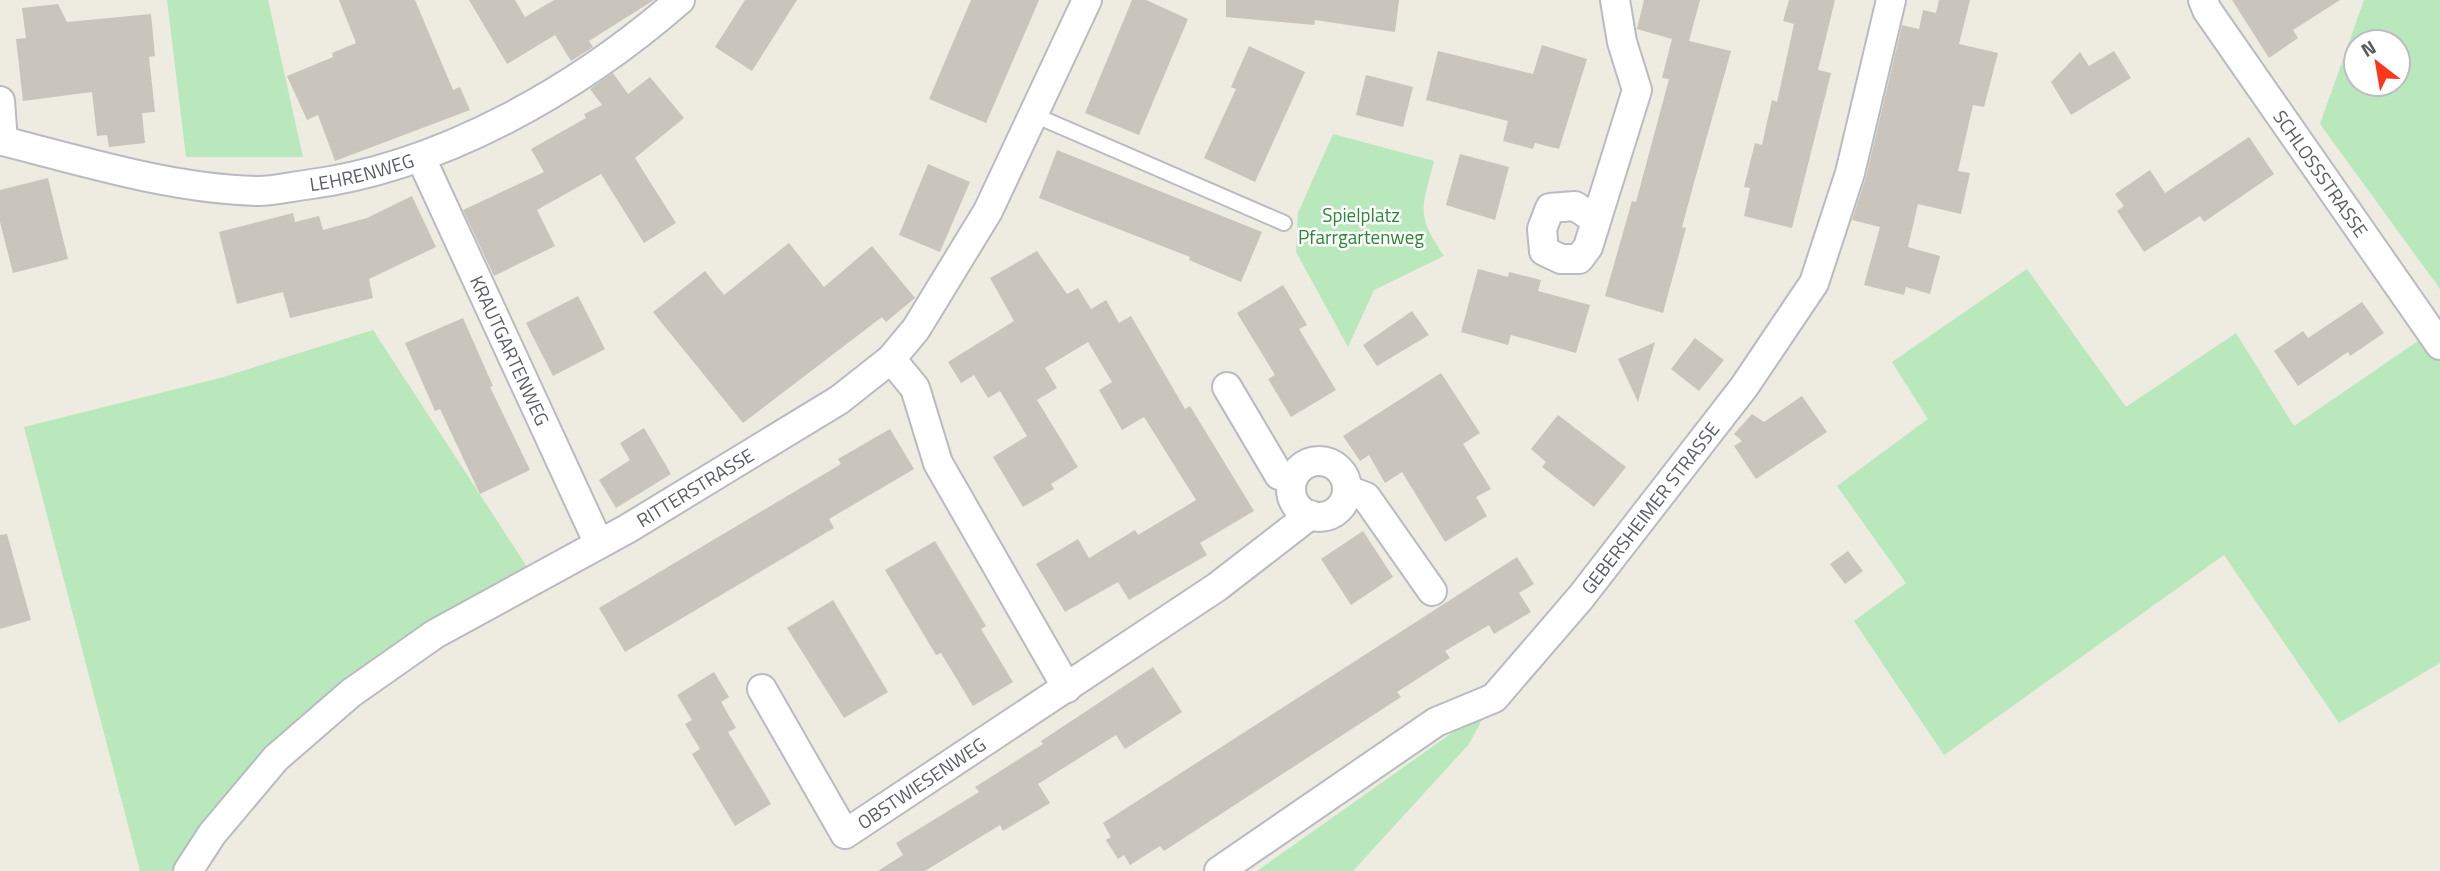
<svg xmlns="http://www.w3.org/2000/svg" width="2440" height="871" font-family="'Titillium Web',sans-serif">
  <style>
    .green { fill: #b9e8bc; fill-rule: evenodd }
    .building { fill: #c9c5bd }
    .lines { fill: none; stroke-linecap: round; stroke-linejoin: round }
    .lane-casing { stroke: #b8bbc1; stroke-width: 18 }
    .street-casing { stroke: #b8bbc1; stroke-width: 32 }
    .lane { stroke: #fff; stroke-width: 14 }
    .street { stroke: #fff; stroke-width: 28 }
    .labels { text-anchor: middle; stroke-width: 5; stroke-linejoin: round; paint-order: stroke }
    .street-label { font-size: 19px; fill: #595d63; stroke: #fff }
    .park-label { font-size: 19px; fill: #2c8735; stroke: #fff }
  </style>
  <rect width="100%" height="100%" fill="#eeebe0"/>
  <path class="green" d="M 167,0 L 268,0 L 303,157 L 186,157 Z
    M 2364,0 L 2440,0 L 2440,289 L 2320,124 ZM 2356,42 L 2398,42 L 2398,84 L 2356,84 Z
    M 1333,134 L 1434,161 C 1422,209 1415,212 1444,256 L 1374,290 L 1348,347 L 1296,252 L 1298,213 Z
    M 2027,269 L 2126,407 L 2236,333 L 2294,426 L 2431,332 L 2440,350 L 2440,663 L 2339,723 L 2224,555 L 1944,755 L 1854,621 L 1906,583 L 1837,486 L 1928,419 L 1892,362 Z
    M 373,330 L 529,570 L 202,826 L 171,871 L 140,871 L 24,427 L 220,378 Z
    M 1494,698 L 1469,744 L 1353,871 L 1257,871 L 1473,718 Z"/>
  <path class="building" d="M 339,0 L 415,0 L 453,90 L 460,87 L 470,110 L 335,161 L 318,115 L 307,120 L 287,76 L 333,57 L 332,53 L 356,43 Z
    M 469,0 L 515,0 L 525,17 L 554,0 L 654,0 L 589,41 L 593,47 L 571,61 L 555,35 L 507,64 Z
    M 745,0 L 797,0 L 752,71 L 715,47 Z
    M 971,0 L 1039,0 L 986,123 L 929,99 Z
    M 1132,0 L 1146,0 L 1188,19 L 1139,135 L 1085,113 Z
    M 1226,0 L 1399,0 L 1395,32 L 1315,20 L 1314,25 L 1226,17 Z
    M 1644,0 L 1700,0 L 1689,41 L 1731,51 L 1695,179 L 1682,227 L 1686,228 L 1663,313 L 1605,296 L 1632,201 L 1636,202 L 1669,79 L 1662,78 L 1672,39 L 1637,29 Z
    M 1789,0 L 1835,0 L 1818,70 L 1831,73 L 1792,228 L 1744,216 L 1750,188 L 1744,187 L 1755,143 L 1762,145 L 1772,100 L 1777,102 L 1794,24 L 1783,21 Z
    M 1939,0 L 1970,0 L 1959,44 L 1998,53 L 1984,107 L 1973,105 L 1958,171 L 1970,173 L 1961,214 L 1918,204 L 1908,247 L 1940,256 L 1930,294 L 1906,287 L 1904,295 L 1864,285 L 1880,227 L 1852,220 L 1866,177 L 1902,25 L 1919,29 L 1923,10 L 1936,13 Z
    M 2232,0 L 2340,0 L 2293,30 L 2298,38 L 2269,58 Z
    M 58,4 L 67,22 L 151,14 L 155,56 L 149,57 L 155,112 L 142,113 L 145,143 L 109,147 L 107,135 L 97,136 L 92,92 L 23,101 L 16,39 L 26,38 L 22,8 Z
    M 1542,45 L 1587,59 L 1559,149 L 1535,143 L 1533,149 L 1503,141 L 1508,121 L 1426,100 L 1438,51 L 1533,74 Z
    M 1249,46 L 1305,72 L 1255,182 L 1204,158 L 1236,89 L 1231,87 Z
    M 2114,51 L 2131,78 L 2071,115 L 2051,82 L 2080,52 L 2089,66 Z
    M 613,73 L 628,94 L 650,77 L 684,118 L 635,158 L 676,223 L 644,243 L 601,174 L 537,210 L 555,246 L 494,276 L 463,210 L 544,172 L 531,149 L 586,118 L 584,114 L 602,105 L 590,89 Z
    M 1366,75 L 1413,87 L 1403,127 L 1356,115 Z
    M 2249,137 L 2274,174 L 2204,222 L 2200,216 L 2144,252 L 2117,211 L 2124,206 L 2115,194 L 2150,170 L 2165,193 Z
    M 1057,150 L 1262,232 L 1241,282 L 1189,260 L 1190,257 L 1039,198 Z
    M 1460,154 L 1509,167 L 1495,220 L 1446,205 Z
    M 928,164 L 970,182 L 940,252 L 899,235 Z
    M 48,178 L 68,259 L 13,273 L 0,222 L 0,190 Z
    M 412,196 L 436,247 L 369,279 L 373,298 L 290,318 L 283,292 L 237,304 L 219,232 L 293,213 L 295,222 L 319,216 L 323,230 L 367,218 Z
    M 789,243 L 824,287 L 872,246 L 915,298 L 886,322 L 882,317 L 743,423 L 653,312 L 705,271 L 724,295 Z
    M 1037,251 L 1067,294 L 1078,288 L 1091,309 L 1106,300 L 1119,323 L 1131,316 L 1185,409 L 1190,406 L 1254,511 L 1200,543 L 1207,555 L 1129,600 L 1118,582 L 1065,612 L 1036,564 L 1078,539 L 1089,558 L 1135,530 L 1138,535 L 1196,500 L 1144,417 L 1122,430 L 1099,390 L 1112,382 L 1088,342 L 1045,368 L 1057,388 L 1037,400 L 1078,467 L 1051,484 L 1054,489 L 1023,507 L 993,457 L 1027,436 L 1000,391 L 988,398 L 974,375 L 961,383 L 948,362 L 1014,321 L 990,278 Z
    M 1478,269 L 1508,277 L 1509,272 L 1541,280 L 1538,291 L 1590,305 L 1576,353 L 1511,335 L 1508,345 L 1461,332 Z
    M 1283,285 L 1307,325 L 1299,329 L 1336,390 L 1291,417 L 1268,379 L 1275,375 L 1237,313 Z
    M 578,296 L 605,349 L 553,376 L 526,323 Z
    M 2362,302 L 2384,333 L 2350,356 L 2348,352 L 2298,386 L 2274,351 L 2303,331 L 2308,338 Z
    M 1412,311 L 1429,335 L 1377,366 L 1363,345 Z
    M 463,318 L 493,386 L 490,387 L 530,470 L 480,494 L 440,409 L 435,411 L 405,343 Z
    M 1695,338 L 1724,360 L 1699,391 L 1671,369 Z
    M 1655,342 L 1638,402 L 1618,359 Z
    M 1441,373 L 1480,433 L 1463,444 L 1491,489 L 1476,497 L 1487,516 L 1445,542 L 1402,472 L 1385,483 L 1369,455 L 1360,461 L 1343,436 Z
    M 1802,396 L 1827,432 L 1756,479 L 1734,446 L 1742,441 L 1734,434 L 1752,414 L 1764,422 Z
    M 1558,415 L 1626,467 L 1594,507 L 1542,467 L 1546,462 L 1531,449 Z
    M 644,428 L 671,474 L 616,508 L 599,480 L 630,460 L 620,443 Z
    M 890,429 L 914,469 L 829,519 L 834,528 L 625,652 L 599,608 L 841,464 L 838,459 Z
    M 1363,531 L 1393,577 L 1351,605 L 1321,559 Z
    M 7,534 L 31,620 L 0,629 L 0,535 Z
    M 935,541 L 986,626 L 981,629 L 1013,682 L 973,706 L 941,653 L 936,655 L 885,570 Z
    M 1848,551 L 1863,571 L 1845,584 L 1830,564 Z
    M 1517,557 L 1534,584 L 1519,593 L 1531,612 L 1494,634 L 1489,625 L 1445,651 L 1450,658 L 1397,692 L 1401,697 L 1164,851 L 1160,846 L 1130,865 L 1124,855 L 1118,859 L 1106,840 L 1111,837 L 1103,823 Z
    M 833,600 L 888,692 L 844,718 L 787,628 Z
    M 1153,667 L 1182,712 L 1125,749 L 1116,735 L 1038,784 L 1050,803 L 1003,831 L 1000,825 L 925,871 L 878,871 L 903,855 L 896,843 L 979,792 L 975,787 L 1043,744 L 1041,741 Z
    M 714,672 L 729,697 L 721,702 L 736,728 L 728,732 L 771,804 L 735,826 L 692,754 L 700,749 L 685,724 L 692,720 L 677,695 Z"/>
  <g class="lines">
    <g class="lane-casing">
      <path id="lane" d="M 1032,114 L 1284,223"/>
    </g>
    <g class="street-casing">
      <g id="street">
        <path id="s1" d="M 2203,0 L 2207,10 L 2440,345"/>
        <path id="s2" d="M 0,101 L 3,141 C 86,162 172,189 258,191 C 273,191 290,187 305,185 C 441,168 578,89 680,0"/>
        <path id="s3" d="M 421,158 L 599,544"/>
        <path d="M 1596,220 L 1575,206 L 1550,208 L 1542,229 L 1544,251 L 1561,259 L 1579,259 L 1588,247 L 1637,90 L 1622,42 L 1615,0"/>
        <path d="M 891,359 L 915,388 L 938,463 L 1067,688"/>
        <path d="M 1227,387 L 1279,475 L 1293,478"/>
        <circle cx="1319" cy="489" r="28"/>
        <path d="M 1347,490 L 1366,497 L 1432,591"/>
        <path id="s4" d="M 762,689 L 845,834 L 1217,587 L 1310,515"/>
        <path id="s5" d="M 188,871 L 212,834 L 276,758 L 351,693 L 435,634 L 627,529 L 839,400 L 891,359 L 916,329 L 988,211 L 1087,0"/>
        <path id="s6" d="M 1219,871 L 1436,722 L 1494,698 L 1581,597 L 1744,387 L 1814,283 L 1850,173 L 1891,0"/>
      </g>
    </g>
    <use href="#lane" class="lane"/>
    <use href="#street" class="street"/>
  </g>
  <g class="labels">
    <g class="street-label">
      <text dy="7" stroke="none"><textPath href="#s2" startOffset="406">LEHRENWEG</textPath></text>
      <text dy="7" stroke="none"><textPath href="#s1" startOffset="210">SCHLOSSSTRASSE</textPath></text>
      <text dy="7" stroke="none"><textPath href="#s3" startOffset="212">KRAUTGARTENWEG</textPath></text>
      <text dy="7" stroke="none"><textPath href="#s5" startOffset="644">RITTERSTRASSE</textPath></text>
      <text dy="7" stroke="none"><textPath href="#s6" startOffset="572">GEBERSHEIMER STRASSE</textPath></text>
      <text dy="7" stroke="none"><textPath href="#s4" startOffset="259">OBSTWIESENWEG</textPath></text>
    </g>
    <g class="park-label">
      <text x="1361" y="222">Spielplatz<tspan x="1361" dy="22">Pfarrgartenweg</tspan></text>
    </g>
  </g>
  <g transform="translate(2377 63) rotate(329)"><circle r="33" fill="#ffffff" stroke="#bdbec1" stroke-width="2"/>
  <path d="M0-5L12 26L0 18L-12 26Z" fill="#fa3719"/>
  <text y="-10" font-size="19" font-weight="bold" text-anchor="middle" fill="#595d63">N</text>
  </g>
</svg>
